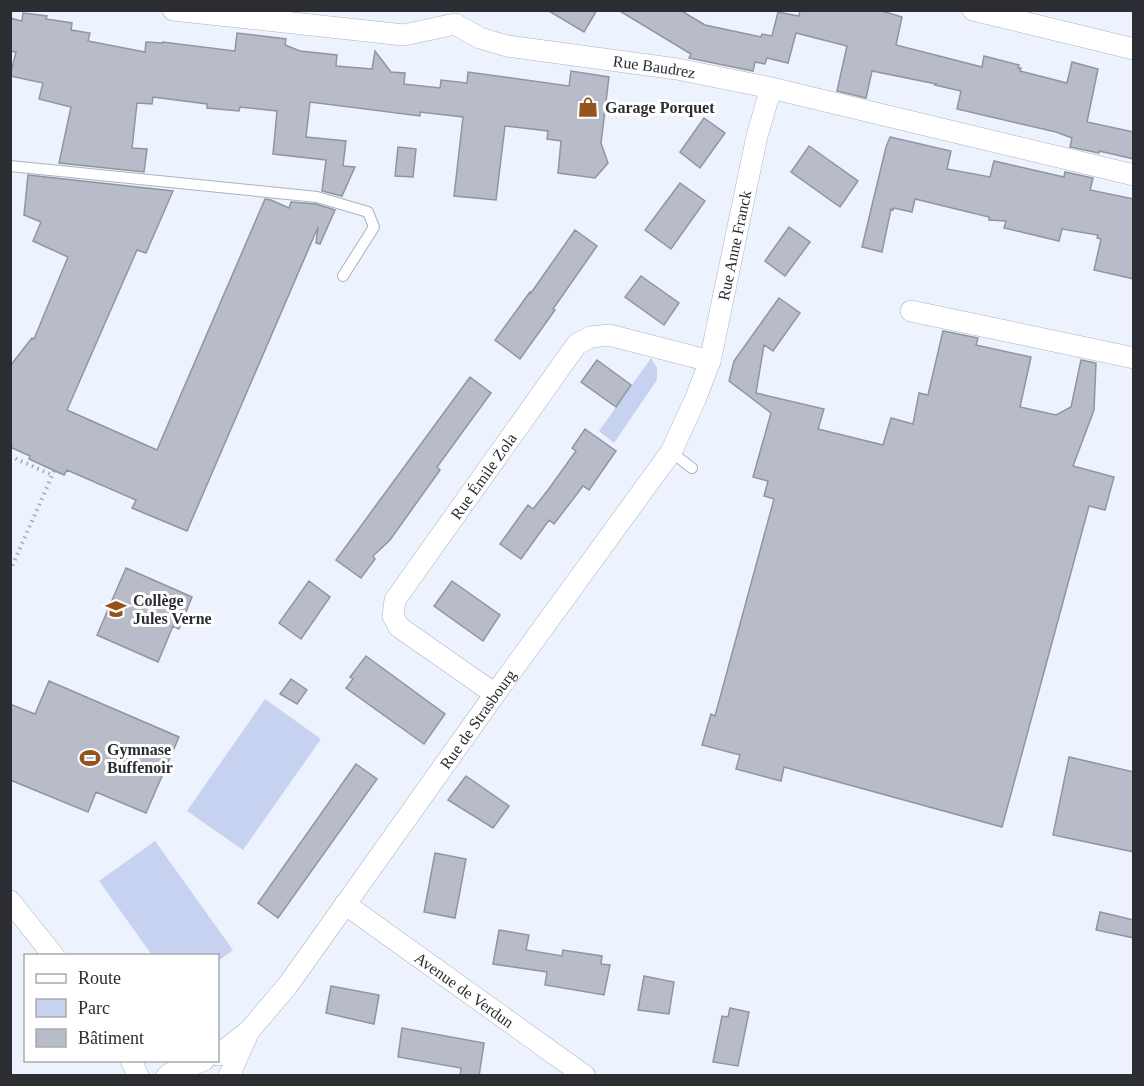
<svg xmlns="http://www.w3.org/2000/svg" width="1144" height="1086" font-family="'Times New Roman',serif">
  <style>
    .green { fill: #c6d2ef }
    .building { fill: #b7bcc8; stroke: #9095a0; stroke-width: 1.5 }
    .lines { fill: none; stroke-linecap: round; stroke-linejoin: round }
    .service-casing { stroke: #acb2be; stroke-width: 12 }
    .minor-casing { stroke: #acb2be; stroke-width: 22 }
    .path { stroke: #a5a9b3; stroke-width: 4; stroke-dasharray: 1.5 4.5; stroke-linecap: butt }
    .service { stroke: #fff; stroke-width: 10 }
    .minor { stroke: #fff; stroke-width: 21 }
    .labels { text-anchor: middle; stroke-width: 6; stroke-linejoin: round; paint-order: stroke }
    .street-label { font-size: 16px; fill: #2b2d32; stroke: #fff }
    .poi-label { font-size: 16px; font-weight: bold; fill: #2b2d32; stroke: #fff; text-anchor: start }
  </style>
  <rect width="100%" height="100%" fill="#edf2ff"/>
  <path class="green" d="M 651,358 L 657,368 L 657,380 L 614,443 L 599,431 Z
    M 265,699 L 321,739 L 243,850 L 187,811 Z
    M 155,841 L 233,950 L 218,961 L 218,956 L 152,955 L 99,881 Z"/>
  <path class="building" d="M 547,10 L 597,10 L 584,32 Z
    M 618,10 L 680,10 L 705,25 L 761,37 L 762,34 L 772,36 L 778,12 L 799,16 L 800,10 L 879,10 L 902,17 L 896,45 L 982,67 L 984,56 L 1019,65 L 1018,68 L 1021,68 L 1020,71 L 1067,83 L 1072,62 L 1098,69 L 1087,122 L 1134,132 L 1134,159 L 1099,151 L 1099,153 L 1070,147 L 1072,138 L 1056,132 L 957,109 L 961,91 L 935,85 L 936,84 L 872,71 L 866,98 L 837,91 L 847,46 L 796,33 L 788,63 L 767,58 L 765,64 L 755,62 L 753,71 L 689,58 L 691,54 Z
    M 23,13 L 47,16 L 46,19 L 72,23 L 71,30 L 90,33 L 88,41 L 145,52 L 146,42 L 163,43 L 163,42 L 235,51 L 237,33 L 286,39 L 285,45 L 300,51 L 337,55 L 336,66 L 372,69 L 375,51 L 391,72 L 405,73 L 404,84 L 440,88 L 441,80 L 467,83 L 468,72 L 569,86 L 571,71 L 609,77 L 601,143 L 608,163 L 595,178 L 558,173 L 561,141 L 547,139 L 548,131 L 505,126 L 496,200 L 454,196 L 463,117 L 420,112 L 420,116 L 310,102 L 306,137 L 346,141 L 343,166 L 355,167 L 342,196 L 322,191 L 326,160 L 273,154 L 277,111 L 240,107 L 239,111 L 207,108 L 207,104 L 153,97 L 152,104 L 137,103 L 132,148 L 147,149 L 144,172 L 59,163 L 71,107 L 39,99 L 43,83 L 10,76 L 16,52 L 10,51 L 10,18 L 22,21 Z
    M 704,118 L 725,133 L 700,168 L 680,152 Z
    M 890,137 L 951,151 L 947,169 L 990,177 L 994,161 L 1064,177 L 1065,172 L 1093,178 L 1090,190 L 1134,199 L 1134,279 L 1094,270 L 1101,239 L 1097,238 L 1098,235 L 1062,229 L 1059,241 L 1004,228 L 1006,221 L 989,220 L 989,217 L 915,199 L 912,212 L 894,208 L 893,210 L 891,209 L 882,252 L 862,247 L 886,147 Z
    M 809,146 L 858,181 L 840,207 L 791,172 Z
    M 398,147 L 416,149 L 413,177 L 395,176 Z
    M 28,175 L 173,191 L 146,253 L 137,250 L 67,410 L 157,450 L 265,199 L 271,200 L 289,208 L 291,202 L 316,204 L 335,210 L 320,244 L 316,243 L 318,227 L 187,531 L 132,508 L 136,500 L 67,470 L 64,475 L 29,459 L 30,456 L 10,447 L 10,366 L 32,338 L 34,339 L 68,257 L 33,241 L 41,222 L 24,215 Z
    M 680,183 L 705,201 L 671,249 L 645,230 Z
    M 789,227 L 810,242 L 785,276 L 765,261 Z
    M 575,230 L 597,246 L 553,309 L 555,310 L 520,359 L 495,340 L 530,292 L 531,293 Z
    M 641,276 L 679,303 L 664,325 L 625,297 Z
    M 779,298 L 800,313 L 773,351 L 764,345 L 756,393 L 824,409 L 818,429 L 883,445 L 891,418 L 913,424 L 919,393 L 928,395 L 943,331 L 978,338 L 976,345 L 1031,357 L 1020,407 L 1056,415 L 1071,407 L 1081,360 L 1096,363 L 1094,410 L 1073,466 L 1114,477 L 1105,510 L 1089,506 L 1002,827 L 784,767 L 781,781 L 736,769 L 740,755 L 702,745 L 711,714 L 715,716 L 774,499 L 764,496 L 768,481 L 753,477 L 771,413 L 729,381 L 734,361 Z
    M 597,360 L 631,385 L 616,407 L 581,382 Z
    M 470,377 L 491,393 L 437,467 L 440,470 L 390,540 L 373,556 L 375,559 L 361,578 L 336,560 Z
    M 585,429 L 616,451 L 589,490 L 583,486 L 554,524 L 549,520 L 521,559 L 500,544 L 528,505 L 533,509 L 548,490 L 576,451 L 572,448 Z
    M 126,568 L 192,597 L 179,629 L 173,626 L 158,662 L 97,635 Z
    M 309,581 L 330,597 L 301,639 L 279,623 Z
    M 452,581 L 500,615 L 483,641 L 434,606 Z
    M 366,656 L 445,714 L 424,744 L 346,688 L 353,679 L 350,677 Z
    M 291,679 L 307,690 L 297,704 L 280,694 Z
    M 49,681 L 179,737 L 146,813 L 96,792 L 88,812 L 10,780 L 10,704 L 35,714 Z
    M 1069,757 L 1134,772 L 1134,852 L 1053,835 Z
    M 356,764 L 377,779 L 278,918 L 258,903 Z
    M 466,776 L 509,806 L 493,828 L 448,800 Z
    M 435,853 L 466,859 L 455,918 L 424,912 Z
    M 1100,912 L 1134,920 L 1134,938 L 1096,930 Z
    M 499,930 L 529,935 L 526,950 L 562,956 L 563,950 L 602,956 L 601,964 L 610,965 L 604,995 L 545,985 L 547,972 L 493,964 Z
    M 644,976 L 674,982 L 669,1014 L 638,1010 Z
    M 331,986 L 379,995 L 374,1024 L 326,1013 Z
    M 730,1008 L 749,1012 L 738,1066 L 713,1062 L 722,1016 L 728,1017 Z
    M 402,1028 L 484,1043 L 479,1076 L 460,1076 L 461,1068 L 398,1057 Z"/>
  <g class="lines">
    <g class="service-casing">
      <path id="service" d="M 10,166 L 317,197 L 368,212 L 374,227 L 343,276
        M 671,452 L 692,468"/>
    </g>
    <g class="minor-casing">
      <g id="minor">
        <path id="s1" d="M 173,10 L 404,35 L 455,24 L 480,38 L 507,46 L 677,69 L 771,88 L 1134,175"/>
        <path d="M 973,10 L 1134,49"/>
        <path d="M 911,311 L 1134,358"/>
        <path id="s2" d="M 495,694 L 399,627 L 393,616 L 395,600 L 577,344 L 591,337 L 609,335 L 710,361"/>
        <path d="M 10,901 L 54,956"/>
        <path id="s3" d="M 345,904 L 585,1076"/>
        <path id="s4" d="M 249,1031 L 288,985 L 495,694 L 671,452 L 695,400 L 710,361 L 757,136 L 771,88"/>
        <path d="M 218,1055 L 249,1031 L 229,1076"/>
        <path d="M 131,1060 L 138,1076"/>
        <path d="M 167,1076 C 174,1069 194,1065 204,1060"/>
      </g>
    </g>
    <path class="path" d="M 10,456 L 52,475
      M 10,571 L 54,471"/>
    <use href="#service" class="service"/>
    <use href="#minor" class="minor"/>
  </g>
  <defs>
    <g id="shop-bare" transform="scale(1.62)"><path d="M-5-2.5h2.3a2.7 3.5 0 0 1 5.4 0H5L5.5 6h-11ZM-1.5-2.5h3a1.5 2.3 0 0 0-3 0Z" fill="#94541e" stroke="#fff" stroke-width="2.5" paint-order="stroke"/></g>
    <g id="school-bare" transform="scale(1.62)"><path d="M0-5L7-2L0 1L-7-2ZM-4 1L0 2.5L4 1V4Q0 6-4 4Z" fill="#94541e" stroke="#fff" stroke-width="2.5" paint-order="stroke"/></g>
    <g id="stadium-bare" transform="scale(1.62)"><path d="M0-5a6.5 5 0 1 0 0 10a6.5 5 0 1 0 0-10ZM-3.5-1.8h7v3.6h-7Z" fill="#94541e" stroke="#fff" stroke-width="2.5" paint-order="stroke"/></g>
  </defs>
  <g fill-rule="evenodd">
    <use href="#shop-bare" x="588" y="107"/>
    <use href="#school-bare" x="116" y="609"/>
    <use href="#stadium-bare" x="90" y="758"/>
  </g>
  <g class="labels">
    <g class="street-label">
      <text dy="6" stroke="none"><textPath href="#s1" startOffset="490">Rue Baudrez</textPath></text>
      <text dy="6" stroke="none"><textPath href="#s4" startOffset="934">Rue Anne Franck</textPath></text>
      <text dy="6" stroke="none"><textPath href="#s2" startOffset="298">Rue Émile Zola</textPath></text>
      <text dy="6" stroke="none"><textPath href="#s4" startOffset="387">Rue de Strasbourg</textPath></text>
      <text dy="6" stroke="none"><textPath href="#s3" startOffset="147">Avenue de Verdun</textPath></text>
    </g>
    <g class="poi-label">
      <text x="605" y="113">Garage Porquet</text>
      <text x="133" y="606">Collège<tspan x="133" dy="18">Jules Verne</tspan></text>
      <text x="107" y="755">Gymnase<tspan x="107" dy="18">Buffenoir</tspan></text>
    </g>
  </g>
  <rect width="1144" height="1086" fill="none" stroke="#2b2d32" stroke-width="24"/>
  <rect x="24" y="954" width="195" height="108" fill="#ffffff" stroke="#aaabad" stroke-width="1.5"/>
  <rect x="36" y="974" width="30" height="9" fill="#ffffff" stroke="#aaabad" stroke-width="1.5"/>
  <text x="78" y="984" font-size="18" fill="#2b2d32">Route</text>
  <rect x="36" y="999" width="30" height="18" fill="#c6d2ef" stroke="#aaabad" stroke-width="1.5"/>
  <text x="78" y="1014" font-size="18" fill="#2b2d32">Parc</text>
  <rect x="36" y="1029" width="30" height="18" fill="#b7bcc8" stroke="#aaabad" stroke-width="1.5"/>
  <text x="78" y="1044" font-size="18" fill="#2b2d32">Bâtiment</text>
</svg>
